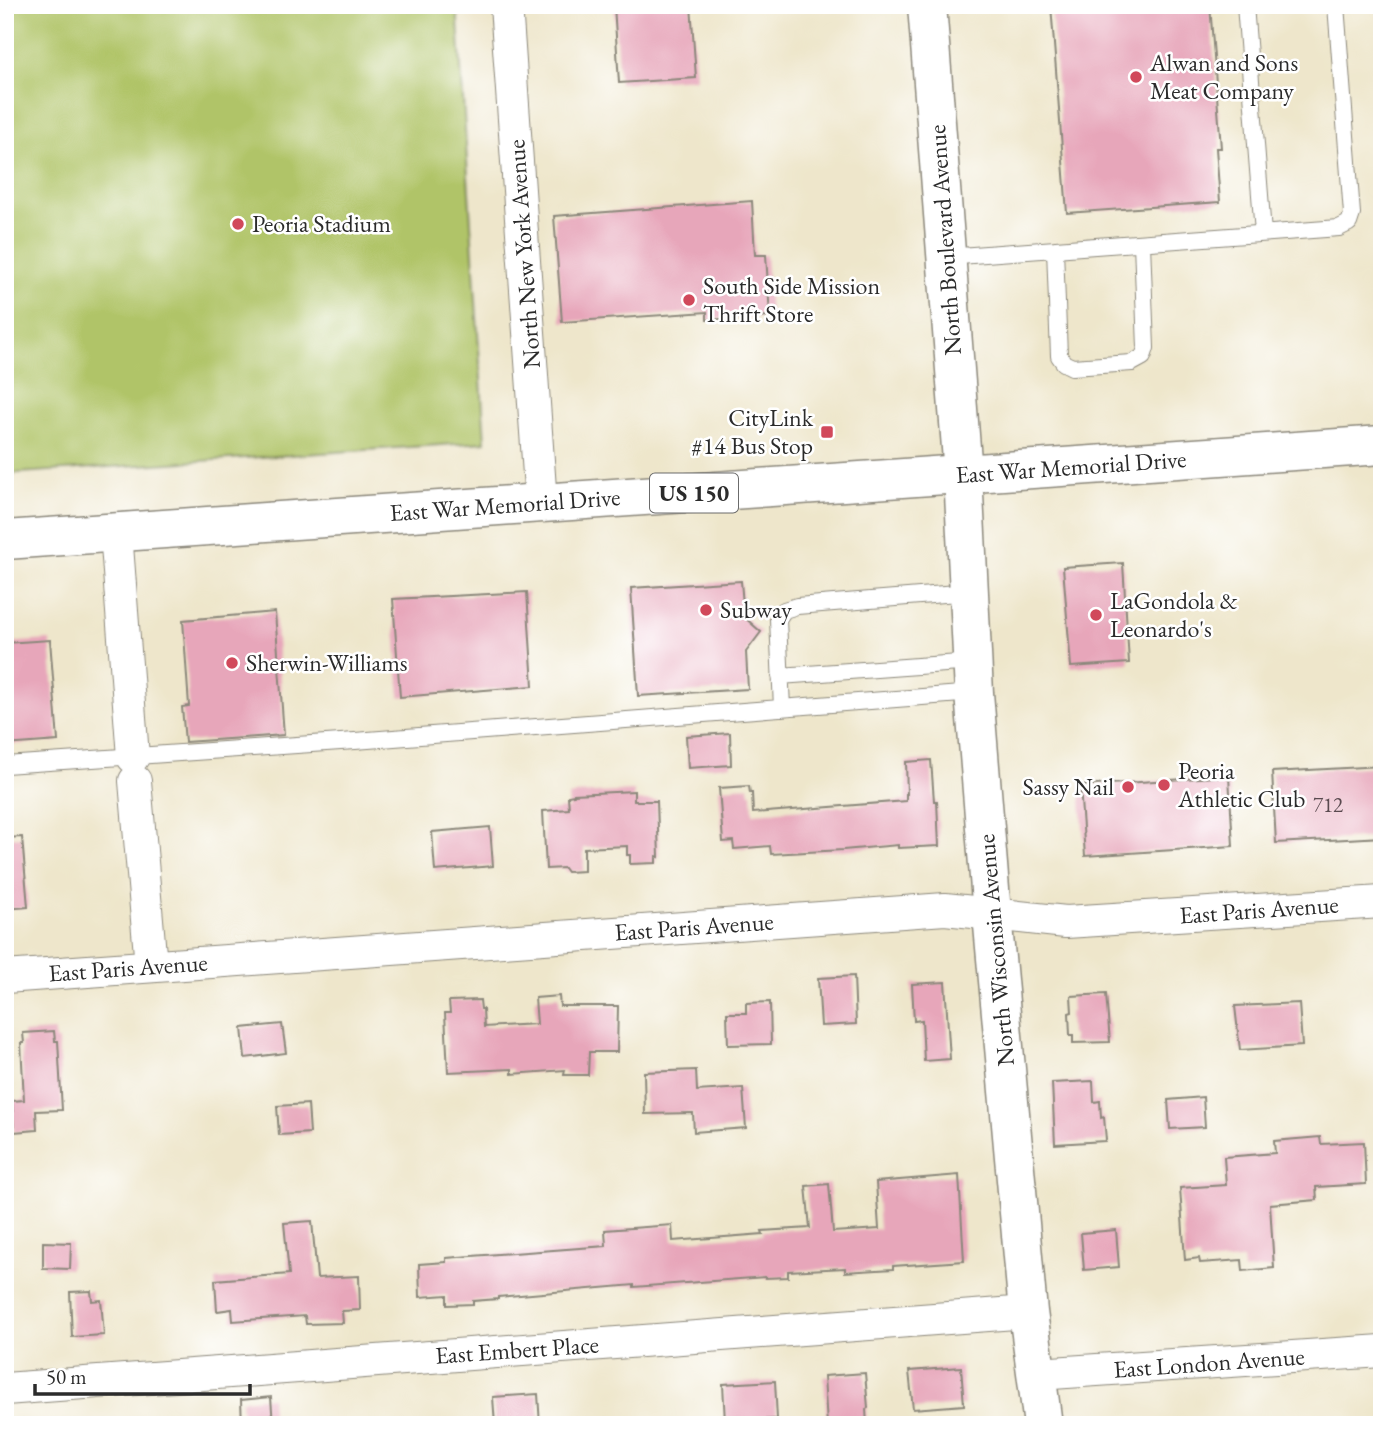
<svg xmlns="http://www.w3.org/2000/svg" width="1387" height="1430" font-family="'EB Garamond',serif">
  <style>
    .green { fill: #b0c468; stroke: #6e784a; stroke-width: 2 }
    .building { fill: #e7a6ba }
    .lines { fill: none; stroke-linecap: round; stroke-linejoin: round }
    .lane-casing { stroke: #8c887b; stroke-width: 18 }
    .street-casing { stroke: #8c887b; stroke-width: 34 }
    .secondary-casing { stroke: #8c887b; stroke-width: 41 }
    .highway-casing { stroke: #8c887b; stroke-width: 41 }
    .lane { stroke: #fff; stroke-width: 16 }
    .street { stroke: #fff; stroke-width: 32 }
    .secondary { stroke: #fff; stroke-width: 38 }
    .highway { stroke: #fff; stroke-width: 38 }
    .poi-dot { fill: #d1495b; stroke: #fff; stroke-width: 2.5 }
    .labels { text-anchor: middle; stroke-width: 5; stroke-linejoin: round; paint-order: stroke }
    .number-label { font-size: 21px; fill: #5a4a4f }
    .shield { fill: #fff; stroke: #6b6b6b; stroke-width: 2 }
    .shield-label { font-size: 23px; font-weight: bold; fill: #2b2b2b }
    .poi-label { font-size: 24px; fill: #2b2b2b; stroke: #fff; text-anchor: start }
    .street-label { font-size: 24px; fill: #2b2b2b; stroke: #fff }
  </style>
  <rect width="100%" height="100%" fill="#fff"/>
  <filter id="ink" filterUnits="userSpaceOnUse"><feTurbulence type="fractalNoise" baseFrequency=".0143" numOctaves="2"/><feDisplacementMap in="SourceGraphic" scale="14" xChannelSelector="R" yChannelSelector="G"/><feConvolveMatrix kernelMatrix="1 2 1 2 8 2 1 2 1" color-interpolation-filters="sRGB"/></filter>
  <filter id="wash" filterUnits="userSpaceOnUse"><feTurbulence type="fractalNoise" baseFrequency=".00686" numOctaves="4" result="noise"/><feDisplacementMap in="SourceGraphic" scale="28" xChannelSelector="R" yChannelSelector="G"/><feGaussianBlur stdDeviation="1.57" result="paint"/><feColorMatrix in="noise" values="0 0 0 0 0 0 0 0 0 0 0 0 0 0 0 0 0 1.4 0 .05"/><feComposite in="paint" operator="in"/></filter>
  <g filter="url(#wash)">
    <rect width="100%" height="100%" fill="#eee6cb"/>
    <path class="green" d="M 5,5 L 457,5 L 485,442 L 5,474 Z"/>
    <g id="blocks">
      <path class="building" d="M 614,5 L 691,5 L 696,78 L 619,83 Z
        M 1051,5 L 1210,5 L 1221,148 L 1216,148 L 1220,202 L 1067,213 Z
        M 752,201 L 755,255 L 766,255 L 770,316 L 707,320 L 707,312 L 562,322 L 554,216 Z
        M 1123,563 L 1129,663 L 1071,667 L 1063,567 Z
        M 741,581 L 744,617 L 761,632 L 746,652 L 748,689 L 638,696 L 631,588 Z
        M 527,592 L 533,686 L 400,697 L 393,599 Z
        M 275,612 L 284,735 L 185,742 L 182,707 L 189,706 L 183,620 Z
        M 50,640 L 58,741 L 5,745 L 5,643 Z
        M 730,733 L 731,765 L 688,768 L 686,736 Z
        M 931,760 L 934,801 L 937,801 L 939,846 L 898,848 L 898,845 L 843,850 L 771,854 L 770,846 L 734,849 L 733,841 L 723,842 L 719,788 L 749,786 L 750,793 L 752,793 L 753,813 L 906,801 L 906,794 L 907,794 L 906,762 Z
        M 1382,766 L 1382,837 L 1276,843 L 1272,772 Z
        M 1229,776 L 1233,846 L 1085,856 L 1080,786 Z
        M 634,791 L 634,801 L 657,801 L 659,857 L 656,856 L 656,863 L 630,864 L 630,855 L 627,855 L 627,846 L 584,848 L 584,871 L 567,872 L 564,868 L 546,869 L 543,811 L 569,809 L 568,796 L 574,795 L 574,794 Z
        M 490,827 L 493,866 L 435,871 L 432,832 Z
        M 22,837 L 28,907 L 5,909 L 5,838 Z
        M 854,976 L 856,1024 L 821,1026 L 818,978 Z
        M 945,982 L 950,1059 L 924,1061 L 922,1020 L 914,1021 L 912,984 Z
        M 1106,994 L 1110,1042 L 1073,1043 L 1073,1035 L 1070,1035 L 1069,1013 L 1072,1012 L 1071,996 Z
        M 559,996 L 560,1006 L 618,1006 L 617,1052 L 589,1052 L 588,1075 L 564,1075 L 565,1070 L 512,1074 L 512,1069 L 448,1072 L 445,1013 L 450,1013 L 449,1001 L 480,1000 L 481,1009 L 483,1009 L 484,1027 L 537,1024 L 535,998 Z
        M 770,1002 L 771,1044 L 728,1045 L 727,1013 L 746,1013 L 746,1003 Z
        M 1299,1003 L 1302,1046 L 1240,1050 L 1235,1006 Z
        M 282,1024 L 286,1053 L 245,1058 L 242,1028 Z
        M 54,1031 L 55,1041 L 58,1041 L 62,1110 L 36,1111 L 37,1130 L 14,1132 L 12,1101 L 24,1100 L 21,1043 L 24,1043 L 23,1033 Z
        M 696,1070 L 697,1091 L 743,1088 L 746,1128 L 694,1132 L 693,1113 L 645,1114 L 644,1072 Z
        M 1093,1081 L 1094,1102 L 1100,1101 L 1101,1118 L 1104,1117 L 1106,1140 L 1105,1141 L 1055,1144 L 1052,1083 Z
        M 1203,1097 L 1205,1127 L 1170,1129 L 1168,1100 Z
        M 308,1104 L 310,1133 L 279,1135 L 277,1106 Z
        M 1320,1137 L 1321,1144 L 1364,1142 L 1366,1184 L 1316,1187 L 1317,1200 L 1270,1204 L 1274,1268 L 1243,1271 L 1242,1260 L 1200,1263 L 1199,1258 L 1185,1260 L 1180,1188 L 1226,1185 L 1224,1157 L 1275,1153 L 1274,1141 Z
        M 959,1175 L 964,1261 L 893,1266 L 893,1269 L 845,1272 L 845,1268 L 788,1271 L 788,1277 L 765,1278 L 765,1277 L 634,1287 L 634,1285 L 498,1297 L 498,1299 L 473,1301 L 473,1304 L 447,1305 L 447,1295 L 420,1297 L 419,1264 L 446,1262 L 446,1258 L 606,1246 L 605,1230 L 672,1225 L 673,1241 L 763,1234 L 762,1231 L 810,1228 L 806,1186 L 829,1184 L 833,1232 L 879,1229 L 876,1182 Z
        M 312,1221 L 317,1278 L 359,1276 L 360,1310 L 342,1311 L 343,1323 L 306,1324 L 305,1316 L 233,1321 L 232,1309 L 217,1311 L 215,1280 L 289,1274 L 284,1223 Z
        M 1116,1230 L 1119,1267 L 1084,1270 L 1081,1233 Z
        M 43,1242 L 71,1243 L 70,1269 L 43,1268 Z
        M 91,1291 L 92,1301 L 101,1300 L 104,1335 L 72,1337 L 70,1292 Z
        M 961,1367 L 964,1405 L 913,1409 L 909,1371 Z
        M 865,1373 L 868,1408 L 866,1409 L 867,1425 L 827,1425 L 824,1376 Z
        M 775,1381 L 777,1419 L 725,1422 L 723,1384 Z
        M 538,1394 L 540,1425 L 495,1425 L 493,1397 Z
        M 271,1397 L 273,1425 L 242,1425 L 241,1400 Z"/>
    </g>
  </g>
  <g filter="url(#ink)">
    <use href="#blocks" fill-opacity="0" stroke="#8c887b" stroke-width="2"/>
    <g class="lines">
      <g class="lane-casing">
        <path id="lane" d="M 1245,5 L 1263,233
          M 1055,249 L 1059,356 L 1064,363 L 1072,367 L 1132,363 L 1143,357 L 1146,348 L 1142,243
          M 946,257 L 1339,228 L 1349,223 L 1352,214 L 1336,5
          M 780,676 L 973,662
          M 782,708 L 778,619 L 784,610 L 797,606 L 969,592
          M 5,765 L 355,741 L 974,693"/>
      </g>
      <g class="street-casing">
        <path id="street" d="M 506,5 L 541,503
          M 116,532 L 133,757
          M 135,781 L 151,966
          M 5,977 L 945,909 L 1066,922 L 1382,902
          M 1037,1374 L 1382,1351
          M 5,1389 L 1028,1312"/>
      </g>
      <g class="secondary-casing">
        <path id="secondary" d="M 927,5 L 963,474 L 974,693 L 992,914 L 1028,1312 L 1043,1425"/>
      </g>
      <g class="highway-casing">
        <path id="highway" d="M 5,540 L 1382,445"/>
      </g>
      <use href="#lane" class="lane"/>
      <use href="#street" class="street"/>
      <use href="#secondary" class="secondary"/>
      <use href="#highway" class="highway"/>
    </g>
  </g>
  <g class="poi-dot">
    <circle cx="1136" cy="77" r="7"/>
    <circle cx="238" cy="224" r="7"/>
    <circle cx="689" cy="300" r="7"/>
    <rect x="820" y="425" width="14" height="14" rx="3.5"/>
    <circle cx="706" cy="610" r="7"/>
    <circle cx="1096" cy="615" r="7"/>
    <circle cx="232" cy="663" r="7"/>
    <circle cx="1164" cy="785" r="7"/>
    <circle cx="1128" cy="787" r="7"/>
  </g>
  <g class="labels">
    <g class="number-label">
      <text x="1328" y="812">712</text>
    </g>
    <rect class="shield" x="650" y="473.5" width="88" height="39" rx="5"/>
    <g class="shield-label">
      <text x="694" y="501">US 150</text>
    </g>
    <g class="poi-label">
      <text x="1150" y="71">Alwan and Sons<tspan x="1150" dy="28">Meat Company</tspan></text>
      <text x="252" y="232">Peoria Stadium</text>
      <text x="703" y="294">South Side Mission<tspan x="703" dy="28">Thrift Store</tspan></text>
      <text x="813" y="426" text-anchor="end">CityLink<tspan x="813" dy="28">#14 Bus Stop</tspan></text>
      <text x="1110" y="609">LaGondola &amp;<tspan x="1110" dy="28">Leonardo's</tspan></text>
      <text x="720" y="618">Subway</text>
      <text x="246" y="671">Sherwin-Williams</text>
      <text x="1178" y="779">Peoria<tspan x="1178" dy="28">Athletic Club</tspan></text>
      <text x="1114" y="795" text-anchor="end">Sassy Nail</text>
    </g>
    <g class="street-label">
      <text transform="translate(945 240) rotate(-94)" y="8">North Boulevard Avenue</text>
      <text transform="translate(524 254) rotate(-94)" y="8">North New York Avenue</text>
      <text transform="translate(1071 467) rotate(-4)" y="8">East War Memorial Drive</text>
      <text transform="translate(505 505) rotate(-4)" y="8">East War Memorial Drive</text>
      <text transform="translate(1259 910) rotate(-4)" y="8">East Paris Avenue</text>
      <text transform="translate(694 927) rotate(-4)" y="8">East Paris Avenue</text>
      <text transform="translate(996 950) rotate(-95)" y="8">North Wisconsin Avenue</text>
      <text transform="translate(128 968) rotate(-4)" y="8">East Paris Avenue</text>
      <text transform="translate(517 1350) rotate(-4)" y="8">East Embert Place</text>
      <text transform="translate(1209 1363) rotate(-4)" y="8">East London Avenue</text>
    </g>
  </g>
  <rect width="1387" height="1430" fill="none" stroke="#fff" stroke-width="28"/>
  <path d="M35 1384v10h215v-10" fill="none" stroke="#2b2b2b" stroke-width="3.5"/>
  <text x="46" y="1384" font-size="21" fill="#2b2b2b" stroke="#ffffff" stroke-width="5" paint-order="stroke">50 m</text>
</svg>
